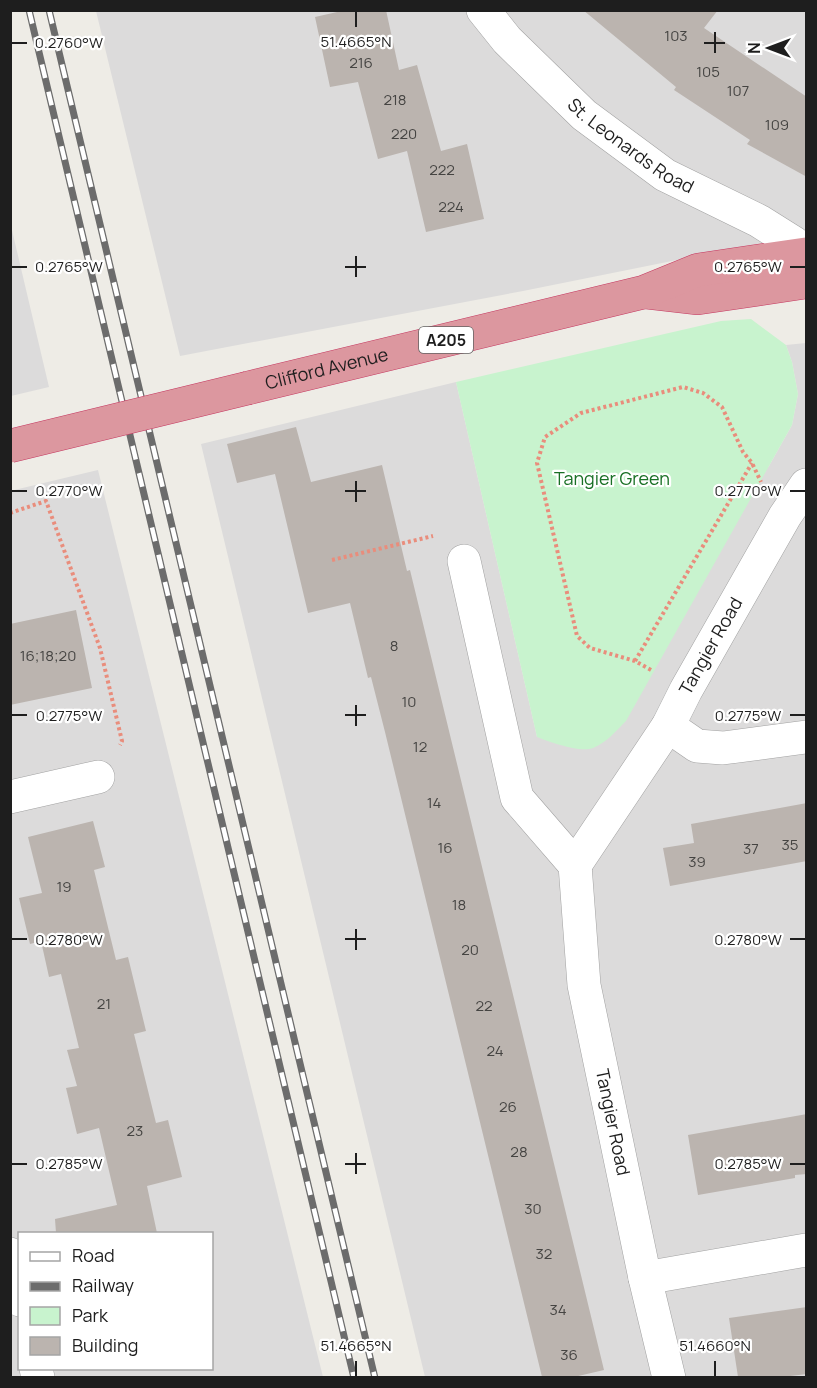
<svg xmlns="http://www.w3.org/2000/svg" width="817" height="1388" font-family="Manrope,sans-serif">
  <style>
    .residential { fill: #dcdbdb; fill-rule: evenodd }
    .park { fill: #c8f3ce }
    .building { fill: #bbb4af }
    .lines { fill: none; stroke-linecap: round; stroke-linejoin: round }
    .minor-casing { stroke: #a2a2a2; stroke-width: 34 }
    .highway-casing { stroke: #c53961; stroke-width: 34 }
    .path { stroke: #e98d7c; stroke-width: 4; stroke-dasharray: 3 3; stroke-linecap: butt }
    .minor { stroke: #fff; stroke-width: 33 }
    .highway { stroke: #dc979f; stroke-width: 33 }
    .rail-casing { stroke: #6c6c6c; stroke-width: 7 }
    .rail { stroke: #fff; stroke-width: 4.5; stroke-dasharray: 14; stroke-linecap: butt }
    .highway-bridge-casing { stroke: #c53961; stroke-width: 34; stroke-linecap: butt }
    .highway-bridge { stroke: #dc979f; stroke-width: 33 }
    .ticks { fill: none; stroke: #1e1e1e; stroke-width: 2 }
    .labels { text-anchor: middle; stroke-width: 4.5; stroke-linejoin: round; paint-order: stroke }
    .number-label { font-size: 15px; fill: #454442 }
    .shield { fill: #fff; stroke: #626262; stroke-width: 1.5 }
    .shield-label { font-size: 16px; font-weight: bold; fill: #1e1e1e }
    .street-label { font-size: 18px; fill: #1e1e1e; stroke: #fff }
    .park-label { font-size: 18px; fill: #197025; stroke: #fff }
    .ticks-label { font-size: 15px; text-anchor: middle; fill: #1e1e1e; stroke: #fff; stroke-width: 4.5; stroke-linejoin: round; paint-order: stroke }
  </style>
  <rect width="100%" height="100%" fill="#eeece6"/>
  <path class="residential" d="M 96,11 L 806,11 L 806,234 L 523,291 L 180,356 Z
    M 11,226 L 49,387 L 11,396 L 10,396 Z
    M 806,343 L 806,1377 L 425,1377 L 201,444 L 456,382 L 537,737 L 769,466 L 792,425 L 798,394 L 792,362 L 786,345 Z
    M 98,470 L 323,1377 L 11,1377 L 10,491 ZM 20,1234 L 212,1234 L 212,1368 L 20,1368 Z"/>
  <path class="park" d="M 751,319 L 786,345 L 792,362 L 798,394 L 792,425 L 626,721 C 616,731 606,743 593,748 C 580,753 550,742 537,737 L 456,382 L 721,321 Z"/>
  <path class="building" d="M 346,10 L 386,10 L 399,70 L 417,65 L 441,151 L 467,144 L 484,219 L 426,232 L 407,151 L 378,159 L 358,82 L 330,87 L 315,17 Z
    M 583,10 L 718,10 L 704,28 L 807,97 L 807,177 L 747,144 L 750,140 L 674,90 L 676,87 Z
    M 296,427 L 311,482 L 382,465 L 407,571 L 410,570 L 604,1370 L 574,1377 L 542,1377 L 385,732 L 371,677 L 368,678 L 350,603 L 308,613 L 275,474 L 237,483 L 227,444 Z
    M 76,610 L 92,688 L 10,705 L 10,624 Z
    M 807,803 L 807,861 L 670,886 L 663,848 L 694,843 L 691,824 Z
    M 93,821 L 105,867 L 94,870 L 116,960 L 128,957 L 146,1031 L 134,1034 L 156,1123 L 168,1120 L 182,1177 L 147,1186 L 157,1233 L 56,1233 L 55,1219 L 117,1205 L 99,1128 L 77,1134 L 66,1088 L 77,1086 L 67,1050 L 79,1048 L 61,974 L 49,977 L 41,941 L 30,944 L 19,898 L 42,893 L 28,837 Z
    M 807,1114 L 807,1174 L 795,1175 L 795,1178 L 698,1195 L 688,1135 Z
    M 807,1307 L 807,1374 L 782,1377 L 738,1377 L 729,1318 Z"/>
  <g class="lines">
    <g class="minor-casing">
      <g id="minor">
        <path id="s1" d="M 483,10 L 507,40 L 584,115 L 665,175 L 759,221 L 794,243 L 798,255"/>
        <path id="s2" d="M 464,561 L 517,798 L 575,865 L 584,985 L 645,1278 L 669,1378"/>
        <path d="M 668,726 L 697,746 L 723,748 L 806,737"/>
        <path d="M 10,797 L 98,777"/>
        <path id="s3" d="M 575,865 L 668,726 L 686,690 L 785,516 L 806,485"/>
        <path d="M 10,1254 L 20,1300"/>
        <path d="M 645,1278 L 806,1250"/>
        <path d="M 36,1368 L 38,1378"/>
      </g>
    </g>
    <g class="highway-casing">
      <g id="highway">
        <path d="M 646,292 L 698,298 L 806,282"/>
        <path id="s4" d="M 248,388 L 644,292 L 698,270 L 806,254"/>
      </g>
    </g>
    <path class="path" d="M 10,513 L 46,501 L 100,648 L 122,741 L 120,745
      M 332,560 L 433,536
      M 635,661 L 752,463
      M 651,670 L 635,661 L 590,648 L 577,636 L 537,463 L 545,437 L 581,413 L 683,387 L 703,393 L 722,407 L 743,452 L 752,463 L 761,482"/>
    <use href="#minor" class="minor"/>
    <use href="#highway" class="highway"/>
    <g class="rail-casing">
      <path id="rail" d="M 29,10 L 354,1378
        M 49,10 L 375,1378"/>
    </g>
    <use href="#rail" class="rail"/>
    <g class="highway-bridge-casing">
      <path id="highway-bridge" d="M 10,446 L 248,388"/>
    </g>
    <use href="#highway-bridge" class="highway-bridge"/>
  </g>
  <path class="ticks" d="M 356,12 L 356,27M 715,32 L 715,53M 12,43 L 27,43M 704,43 L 725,43M 356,256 L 356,277M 12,267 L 27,267M 345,267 L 366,267M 790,267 L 805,267M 356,481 L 356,502M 12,491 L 27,491M 345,491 L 366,491M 790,491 L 805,491M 356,705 L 356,726M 12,715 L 27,715M 345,715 L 366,715M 790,715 L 805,715M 356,929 L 356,950M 12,939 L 27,939M 345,939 L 366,939M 790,939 L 805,939M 356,1153 L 356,1174M 12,1164 L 27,1164M 345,1164 L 366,1164M 790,1164 L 805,1164M 356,1361 L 356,1376M 715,1361 L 715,1376"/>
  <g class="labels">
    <g class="number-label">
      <text x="676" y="41">103</text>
      <text x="361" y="68">216</text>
      <text x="708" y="77">105</text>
      <text x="738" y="96">107</text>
      <text x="395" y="105">218</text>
      <text x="777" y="130">109</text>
      <text x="404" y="139">220</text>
      <text x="442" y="175">222</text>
      <text x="451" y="212">224</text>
      <text x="394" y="651">8</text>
      <text x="48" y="661">16;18;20</text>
      <text x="409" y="707">10</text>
      <text x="420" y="752">12</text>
      <text x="434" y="808">14</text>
      <text x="790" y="850">35</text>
      <text x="445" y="853">16</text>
      <text x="751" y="854">37</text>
      <text x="697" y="867">39</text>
      <text x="64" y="892">19</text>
      <text x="459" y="910">18</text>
      <text x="470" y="955">20</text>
      <text x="104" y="1009">21</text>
      <text x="484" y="1011">22</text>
      <text x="495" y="1056">24</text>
      <text x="508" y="1112">26</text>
      <text x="135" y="1136">23</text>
      <text x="519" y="1157">28</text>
      <text x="533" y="1214">30</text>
      <text x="544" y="1259">32</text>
      <text x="558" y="1315">34</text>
      <text x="569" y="1360">36</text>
    </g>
    <rect class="shield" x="419" y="327" width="54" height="26" rx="4.5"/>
    <g class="shield-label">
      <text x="446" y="346">A205</text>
    </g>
    <g class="street-label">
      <text dy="6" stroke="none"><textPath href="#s1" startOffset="202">St. Leonards Road</textPath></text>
      <text dy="6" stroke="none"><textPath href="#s4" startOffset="81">Clifford Avenue</textPath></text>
      <text dy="6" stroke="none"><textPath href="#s3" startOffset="258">Tangier Road</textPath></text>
      <text dy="6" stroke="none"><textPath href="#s2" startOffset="592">Tangier Road</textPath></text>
    </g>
    <g class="park-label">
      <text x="612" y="485">Tangier Green</text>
    </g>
  </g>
  <g class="ticks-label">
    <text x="356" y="47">51.4665°N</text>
    <text x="69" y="48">0.2760°W</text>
    <text x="748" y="272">0.2765°W</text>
    <text x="69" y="272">0.2765°W</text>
    <text x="748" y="496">0.2770°W</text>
    <text x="69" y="496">0.2770°W</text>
    <text x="748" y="721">0.2775°W</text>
    <text x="69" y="721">0.2775°W</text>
    <text x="748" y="945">0.2780°W</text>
    <text x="69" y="945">0.2780°W</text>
    <text x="748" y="1169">0.2785°W</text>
    <text x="69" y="1169">0.2785°W</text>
    <text x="356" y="1351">51.4665°N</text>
    <text x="715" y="1351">51.4660°N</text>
  </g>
  <rect width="817" height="1388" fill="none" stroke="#1e1e1e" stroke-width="24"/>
  <rect x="18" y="1232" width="195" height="138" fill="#ffffff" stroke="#a5a5a5" stroke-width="1.5"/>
  <rect x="30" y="1252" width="30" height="9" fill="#ffffff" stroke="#a5a5a5" stroke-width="1.5"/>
  <text x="72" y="1262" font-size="18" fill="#1e1e1e">Road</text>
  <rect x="30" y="1282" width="30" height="9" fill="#6c6c6c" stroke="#a5a5a5" stroke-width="1.5"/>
  <text x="72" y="1292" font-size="18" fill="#1e1e1e">Railway</text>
  <rect x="30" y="1307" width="30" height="18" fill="#c8f3ce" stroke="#a5a5a5" stroke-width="1.5"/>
  <text x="72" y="1322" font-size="18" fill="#1e1e1e">Park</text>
  <rect x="30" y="1337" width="30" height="18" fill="#bbb4af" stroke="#a5a5a5" stroke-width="1.5"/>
  <text x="72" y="1352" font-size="18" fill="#1e1e1e">Building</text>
  <g transform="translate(769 48) rotate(270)" stroke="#ffffff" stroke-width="4.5" paint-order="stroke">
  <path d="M0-4.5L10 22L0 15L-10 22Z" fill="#1e1e1e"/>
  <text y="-9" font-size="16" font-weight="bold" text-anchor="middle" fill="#1e1e1e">N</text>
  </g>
</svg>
